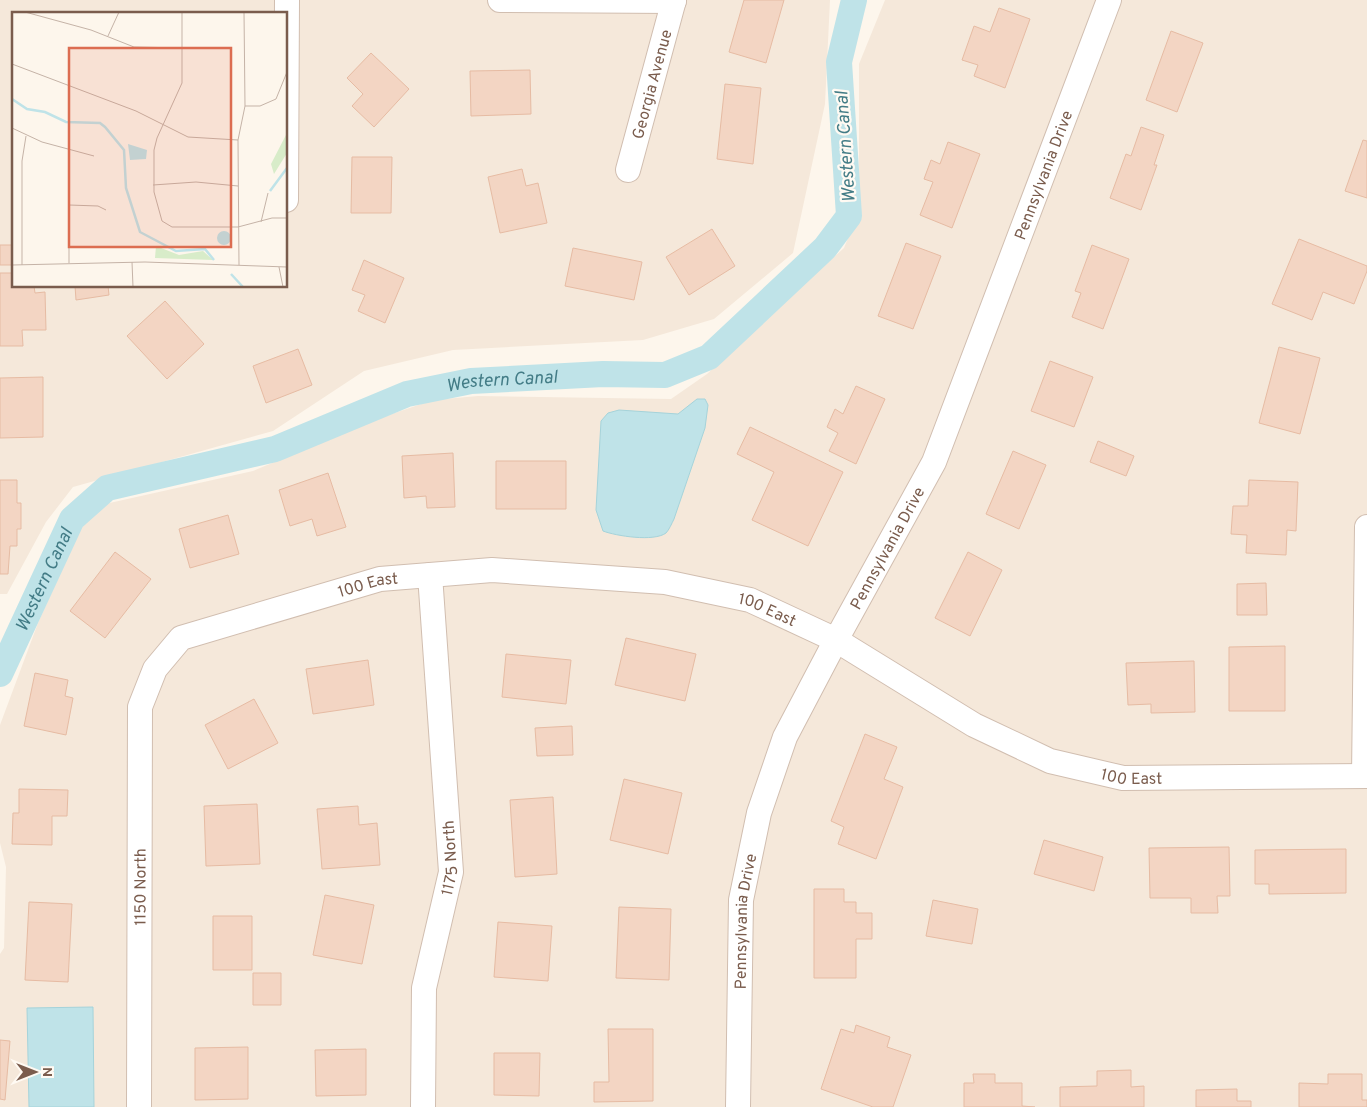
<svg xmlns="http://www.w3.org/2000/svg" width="1367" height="1107" font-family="Overpass,sans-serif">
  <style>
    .residential { fill: #f5e8da; fill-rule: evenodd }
    .water { fill: #bfe3e8; stroke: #a5d3da }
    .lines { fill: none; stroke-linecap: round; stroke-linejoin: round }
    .canal { stroke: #bfe3e8; stroke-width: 26 }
    .building { fill: #f3d5c3; stroke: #e6bba3 }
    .minor-casing { stroke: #d1beb0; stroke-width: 26 }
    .minor { stroke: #fff; stroke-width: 24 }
    .labels { text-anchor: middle; stroke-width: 4.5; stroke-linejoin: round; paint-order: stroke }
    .street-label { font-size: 16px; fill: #7a5c4d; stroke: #fffaf3 }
    .water-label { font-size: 18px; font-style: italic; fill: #437c86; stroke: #fffaf3 }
    .inset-river { fill: none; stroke: #bfe3e8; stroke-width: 2.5 }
    .inset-road { fill: none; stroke: #c5b3a7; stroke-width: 1 }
    .view { fill: #dc6d51; fill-opacity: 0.15; stroke: #dc6d51; stroke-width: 2.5 }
    .inset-edge { fill: none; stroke: #7a5c4d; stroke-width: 2.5 }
  </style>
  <rect width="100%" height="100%" fill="#fdf6ec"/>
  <path class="residential" d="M 0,0 L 830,0 L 825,104 L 793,253 L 714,319 L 643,340 L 453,350 L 364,371 L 273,431 L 73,487 L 46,522 L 7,594 L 0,594 ZM 14,14 L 286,14 L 286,286 L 14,286 Z
    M 885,0 L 1367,0 L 1367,1107 L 0,1107 L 0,954 L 4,948 L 6,867 L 0,843 L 0,725 L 38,623 L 81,527 L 105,504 L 253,471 L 383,417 L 433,400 L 478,396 L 671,399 L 707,374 L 767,317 L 844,248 L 859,211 L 859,64 Z"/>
  <path class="water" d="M 697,399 L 705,399 L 708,405 L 705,428 L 674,519 C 672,523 669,530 666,533 C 654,542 616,536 603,531 L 596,510 L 601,421 L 608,413 L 619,410 L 678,414 Z
    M 93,1007 L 94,1107 L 29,1107 L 27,1008 Z"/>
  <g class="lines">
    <path class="canal" id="s1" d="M 0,674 L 72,519 L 107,488 L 275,449 L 407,394 L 471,381 L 603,374 L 665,375 L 709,357 L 825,248 L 849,216 L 839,62 L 854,0"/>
  </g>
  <path class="building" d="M 744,0 L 784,0 L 766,63 L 729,52 Z
    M 999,8 L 1030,19 L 1005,88 L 974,76 L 978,65 L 962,60 L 974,26 L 990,32 Z
    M 1171,31 L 1203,43 L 1177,112 L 1146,100 Z
    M 371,53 L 409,89 L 374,127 L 352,106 L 363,94 L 347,78 Z
    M 530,70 L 531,114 L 471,116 L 470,71 Z
    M 725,84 L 761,88 L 753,164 L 717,159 Z
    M 1141,127 L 1164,135 L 1154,165 L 1157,165 L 1141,210 L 1110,198 L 1126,154 L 1131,156 Z
    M 1363,140 L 1367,141 L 1367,198 L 1345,191 Z
    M 948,142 L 980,154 L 952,228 L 920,215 L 933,182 L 924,179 L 931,160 L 940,164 Z
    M 352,157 L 392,157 L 391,213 L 351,213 Z
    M 522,169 L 526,186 L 538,183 L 547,223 L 500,233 L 488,177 Z
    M 712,229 L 735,266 L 689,295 L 666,257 Z
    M 1299,239 L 1367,266 L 1367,271 L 1354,304 L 1323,292 L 1312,320 L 1272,304 Z
    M 906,243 L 941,256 L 913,329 L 878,316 Z
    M 0,245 L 12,245 L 12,265 L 0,265 Z
    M 1092,245 L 1129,259 L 1103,329 L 1072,317 L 1081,293 L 1075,291 Z
    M 573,248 L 642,262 L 634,300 L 565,286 Z
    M 364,260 L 404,278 L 385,323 L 358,311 L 365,295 L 352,290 Z
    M 0,273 L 14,273 L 14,286 L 34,286 L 35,293 L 45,292 L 46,330 L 22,330 L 23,346 L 0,346 Z
    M 75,286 L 108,286 L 109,295 L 76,300 Z
    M 165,301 L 204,344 L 167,379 L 127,336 Z
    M 1279,347 L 1320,358 L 1300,434 L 1259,423 Z
    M 298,349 L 312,385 L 266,403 L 253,366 Z
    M 1050,361 L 1093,377 L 1074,427 L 1031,411 Z
    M 43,377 L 43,437 L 0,438 L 0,378 Z
    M 856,386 L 885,399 L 856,464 L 829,451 L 838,433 L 827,427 L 835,409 L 843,414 Z
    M 750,427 L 843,472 L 808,546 L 752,520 L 774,472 L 737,454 Z
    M 1098,441 L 1134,456 L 1126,476 L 1090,462 Z
    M 1013,451 L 1046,465 L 1019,529 L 986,514 Z
    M 453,453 L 455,507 L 427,508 L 426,496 L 404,498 L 402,456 Z
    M 496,461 L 566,461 L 566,509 L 496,509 Z
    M 328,473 L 346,527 L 317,536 L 312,519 L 290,526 L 279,490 Z
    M 0,480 L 17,480 L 17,503 L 21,503 L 21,529 L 17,529 L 17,546 L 10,546 L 8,574 L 0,574 Z
    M 1249,480 L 1298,482 L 1296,531 L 1287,530 L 1286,555 L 1246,553 L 1247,535 L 1231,534 L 1233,506 L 1248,506 Z
    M 228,515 L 239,554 L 190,568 L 179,529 Z
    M 115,552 L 151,579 L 105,638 L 70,611 Z
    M 968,552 L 1002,570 L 970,636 L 935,618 Z
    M 1266,583 L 1267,615 L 1237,615 L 1237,584 Z
    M 626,638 L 696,654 L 685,701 L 615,685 Z
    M 1285,646 L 1285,711 L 1229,711 L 1229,647 Z
    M 506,654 L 571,660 L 566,704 L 502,697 Z
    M 368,660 L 374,705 L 313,714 L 306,669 Z
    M 1194,661 L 1195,712 L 1151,713 L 1151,704 L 1128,705 L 1126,663 Z
    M 35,673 L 68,680 L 65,696 L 73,698 L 66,735 L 24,726 Z
    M 254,699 L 278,743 L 228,769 L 205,725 Z
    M 572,726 L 573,755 L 537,756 L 535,728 Z
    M 865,734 L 897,747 L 884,779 L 903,787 L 876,859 L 838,844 L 844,827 L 831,821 Z
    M 624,779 L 682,793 L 668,854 L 610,840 Z
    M 19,789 L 68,790 L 67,816 L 52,816 L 52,845 L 12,844 L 13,813 L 19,813 Z
    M 553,797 L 557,874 L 515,877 L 510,800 Z
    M 257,804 L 260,864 L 206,866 L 204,806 Z
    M 358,806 L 359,825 L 377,823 L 380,865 L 322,869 L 317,809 Z
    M 1044,840 L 1103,857 L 1094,891 L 1034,874 Z
    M 1229,847 L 1230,896 L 1217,896 L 1218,913 L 1191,913 L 1191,898 L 1150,898 L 1149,848 Z
    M 1346,849 L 1346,893 L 1269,894 L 1269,884 L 1255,884 L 1255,850 Z
    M 814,889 L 844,889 L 844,902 L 856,902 L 856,913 L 872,913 L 872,939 L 856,939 L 856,978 L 814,978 Z
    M 325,895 L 374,905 L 362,964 L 313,955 Z
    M 933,900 L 978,909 L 972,944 L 926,936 Z
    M 29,902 L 72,904 L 68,982 L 25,980 Z
    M 619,907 L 671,909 L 669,980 L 616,978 Z
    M 213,916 L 252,916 L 252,970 L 213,970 Z
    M 498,922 L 552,926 L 548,981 L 494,977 Z
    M 253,973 L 281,973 L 281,1005 L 253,1005 Z
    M 856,1025 L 890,1037 L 887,1047 L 911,1055 L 893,1107 L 873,1107 L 821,1089 L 841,1029 L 854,1033 Z
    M 608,1029 L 653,1029 L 653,1101 L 594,1102 L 594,1082 L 609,1082 Z
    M 0,1040 L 10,1041 L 5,1100 L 0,1099 Z
    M 248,1047 L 248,1099 L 195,1100 L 195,1048 Z
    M 366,1049 L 366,1095 L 316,1096 L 315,1050 Z
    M 494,1053 L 540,1053 L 539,1096 L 494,1095 Z
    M 1131,1070 L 1131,1087 L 1144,1086 L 1144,1107 L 1060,1107 L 1060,1087 L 1097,1086 L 1097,1071 Z
    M 973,1074 L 995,1074 L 995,1083 L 1022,1083 L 1022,1106 L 1035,1107 L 964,1107 L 964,1083 L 974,1083 Z
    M 1328,1074 L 1362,1074 L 1362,1100 L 1367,1100 L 1367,1107 L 1299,1107 L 1299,1083 L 1328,1084 Z
    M 1237,1089 L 1237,1101 L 1251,1101 L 1251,1107 L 1196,1107 L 1196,1090 Z"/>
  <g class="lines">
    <g class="minor-casing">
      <g id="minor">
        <path d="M 500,0 L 674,1"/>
        <path id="s2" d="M 628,170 L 674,0"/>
        <path d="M 286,200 L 287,0"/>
        <path d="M 1364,776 L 1367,527"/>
        <path id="s3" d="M 139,1107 L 140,707 L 155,669 L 181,638 L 380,579 L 492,570 L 665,582 L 750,600 L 836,640 L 974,725 L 1050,761 L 1123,778 L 1367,776"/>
        <path id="s4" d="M 423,1107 L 424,988 L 451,872 L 430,575"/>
        <path id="s5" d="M 738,1107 L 741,900 L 759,813 L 785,737 L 836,640 L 934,462 L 1109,0"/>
      </g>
    </g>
    <use href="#minor" class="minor"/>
  </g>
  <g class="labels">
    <g class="street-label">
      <text dy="6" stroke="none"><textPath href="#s2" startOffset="89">Georgia Avenue</textPath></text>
      <text dy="6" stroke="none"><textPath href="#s5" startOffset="996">Pennsylvania Drive</textPath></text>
      <text dy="6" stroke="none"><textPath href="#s5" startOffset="591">Pennsylvania Drive</textPath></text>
      <text dy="6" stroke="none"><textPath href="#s3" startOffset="676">100 East</textPath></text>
      <text dy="6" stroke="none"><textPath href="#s3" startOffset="1081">100 East</textPath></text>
      <text dy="6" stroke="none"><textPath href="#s3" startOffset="1486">100 East</textPath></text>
      <text dy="6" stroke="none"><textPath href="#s4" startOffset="252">1175 North</textPath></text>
      <text dy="6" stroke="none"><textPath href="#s3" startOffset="220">1150 North</textPath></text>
      <text dy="6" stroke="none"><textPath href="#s5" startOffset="186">Pennsylvania Drive</textPath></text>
    </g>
    <g class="water-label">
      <text transform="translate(845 147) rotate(-94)" y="6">Western Canal</text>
      <text dy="6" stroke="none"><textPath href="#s1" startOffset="629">Western Canal</textPath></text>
      <text dy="6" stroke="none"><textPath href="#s1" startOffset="104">Western Canal</textPath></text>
    </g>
  </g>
  <g transform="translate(12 12)">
    <rect width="275" height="275" fill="#fdf6ec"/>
    <path d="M 275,121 L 275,141 L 262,162 L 259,152 ZM 144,234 L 167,243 L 191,239 L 201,248 L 143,246 Z" fill="#d8ecc9"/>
    <path d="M 116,132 L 135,138 L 134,147 L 118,148 ZM205 226a7 7 0 1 1 14 0a7 7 0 1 1-14 0Z" fill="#bfe3e8"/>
    <path class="inset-river" d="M 0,87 L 15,97 L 33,100 L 54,110 L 88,111 L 93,115 L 112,138 L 114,176 L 128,220 L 164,239 L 193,237 L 202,248M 258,179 L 275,156M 219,262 L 231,275"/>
    <path class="inset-road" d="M 13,0 L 79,18 L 122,35 L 170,36M 170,0 L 170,71 L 145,126 L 142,138 L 142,180 L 150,209 L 160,215 L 226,215 L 260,206 L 275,206M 96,24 L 107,0M 0,52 L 124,99 L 176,125 L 226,128M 233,94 L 248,94 L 264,87 L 275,60M 0,116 L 30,130 L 82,144M 141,173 L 184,170 L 226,174M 57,193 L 86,194 L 94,198M 249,210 L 256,181M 120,250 L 121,275M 57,251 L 57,137M 0,253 L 133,250 L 275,255M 10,253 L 10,149 L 14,124M 227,253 L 226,128 L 233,94 L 232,0M 267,255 L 271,275"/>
    <path class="view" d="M 57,36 L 219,36 L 219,235 L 57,235 Z"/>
    <rect width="275" height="275" class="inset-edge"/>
  </g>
  <g transform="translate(35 1072) rotate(90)" stroke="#fffaf3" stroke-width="4" paint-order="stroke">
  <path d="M0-4L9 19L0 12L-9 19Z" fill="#7a5c4d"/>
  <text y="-8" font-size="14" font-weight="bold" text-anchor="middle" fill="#7a5c4d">N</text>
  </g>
</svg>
